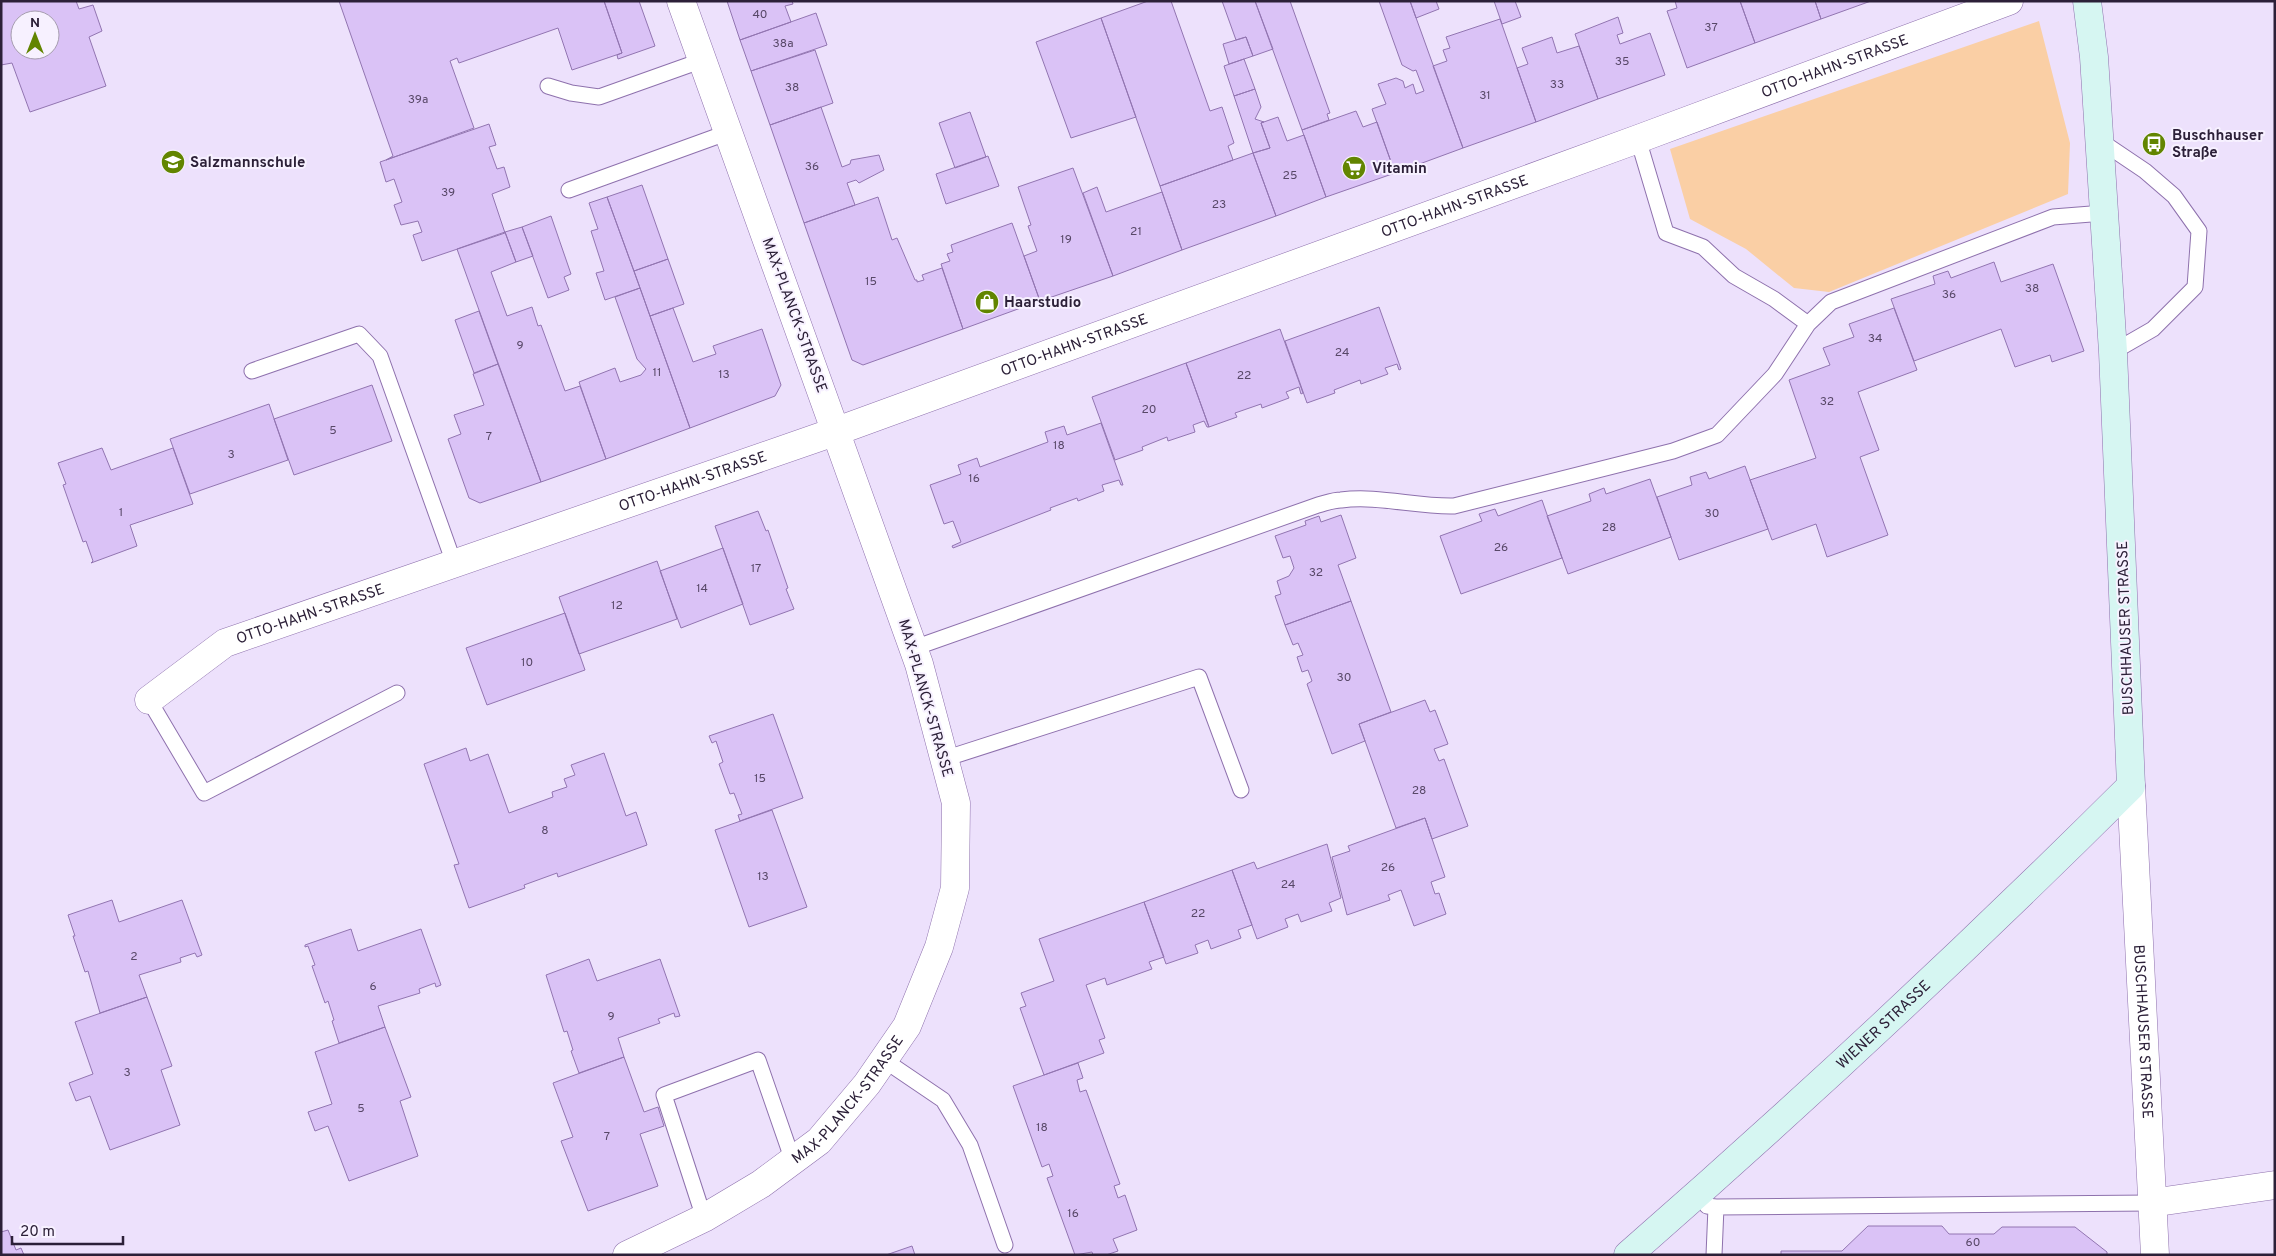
<svg xmlns="http://www.w3.org/2000/svg" width="2276" height="1256" font-family="Overpass,sans-serif">
  <style>
    .green { fill: #facfa5 }
    .building { fill: #dac2f6; stroke: #9275b1; fill-rule: evenodd }
    .lines { fill: none; stroke-linecap: round; stroke-linejoin: round }
    .lane-casing { stroke: #8e71ad; stroke-width: 17 }
    .street-casing { stroke: #8e71ad; stroke-width: 29 }
    .secondary-casing { stroke: #8e71ad; stroke-width: 29 }
    .lane { stroke: #fff; stroke-width: 15 }
    .street { stroke: #fff; stroke-width: 28 }
    .secondary { stroke: #d6f6f2; stroke-width: 28 }
    .labels { text-anchor: middle; stroke-width: 4; stroke-linejoin: round; paint-order: stroke }
    .number-label { font-size: 12px; fill: #584868 }
    .street-label { font-size: 15px; fill: #2c2038; stroke: #f7f1ff }
    .poi-label { font-size: 15px; font-weight: bold; fill: #2c2038; stroke: #f7f1ff; text-anchor: start }
  </style>
  <rect width="100%" height="100%" fill="#ede1fc"/>
  <path class="green" d="M 2039,21 L 2070,143 L 2068,194 L 1829,292 L 1794,288 L 1746,249 L 1690,219 L 1670,149 Z"/>
  <path class="building" d="M 1,1 L 76,1 L 79,9 L 93,5 L 102,31 L 89,37 L 106,86 L 30,112 L 12,63 L 1,65 ZM 20,20 L 50,20 L 50,50 L 20,50 Z
    M 339,1 L 604,1 L 622,53 L 572,70 L 558,28 L 459,63 L 457,58 L 450,61 L 474,128 L 386,160 L 393,156 Z
    M 604,1 L 639,1 L 655,46 L 618,59 L 617,55 L 622,53 Z
    M 727,1 L 792,1 L 793,4 L 785,6 L 791,22 L 740,40 Z
    M 1148,1 L 1171,1 L 1210,111 L 1222,107 L 1234,143 L 1228,146 L 1233,160 L 1160,186 L 1101,18 Z
    M 1222,1 L 1255,1 L 1273,49 L 1253,56 L 1246,37 L 1236,40 Z
    M 1255,1 L 1290,1 L 1330,113 L 1327,114 L 1329,120 L 1302,130 Z
    M 1379,1 L 1410,1 L 1463,148 L 1395,173 L 1372,109 L 1386,104 L 1378,84 L 1396,78 L 1403,81 L 1405,88 L 1413,84 L 1416,94 L 1424,91 L 1416,70 L 1413,71 L 1402,65 Z
    M 1410,1 L 1436,1 L 1439,9 L 1416,18 Z
    M 1494,1 L 1515,1 L 1521,17 L 1502,24 Z
    M 1675,1 L 1740,1 L 1755,43 L 1687,68 L 1667,11 L 1677,8 Z
    M 1740,1 L 1815,1 L 1821,19 L 1755,43 Z
    M 1815,1 L 1871,1 L 1821,19 Z
    M 816,13 L 827,45 L 751,71 L 740,40 Z
    M 1618,17 L 1623,33 L 1617,35 L 1620,44 L 1650,33 L 1665,75 L 1598,99 L 1575,34 Z
    M 1101,18 L 1136,117 L 1071,138 L 1036,42 Z
    M 1500,19 L 1536,122 L 1463,148 L 1433,66 L 1447,61 L 1443,50 L 1450,48 L 1446,37 Z
    M 1246,37 L 1253,56 L 1229,64 L 1223,44 Z
    M 1552,37 L 1557,53 L 1579,46 L 1598,99 L 1536,122 L 1517,68 L 1528,64 L 1522,48 Z
    M 815,50 L 833,103 L 770,125 L 751,71 Z
    M 1244,59 L 1255,89 L 1234,96 L 1224,66 Z
    M 1255,89 L 1261,107 L 1255,119 L 1264,122 L 1261,123 L 1270,148 L 1253,153 L 1234,96 Z
    M 821,107 L 842,167 L 850,164 L 851,160 L 879,155 L 884,170 L 859,183 L 856,180 L 847,183 L 855,205 L 804,223 L 770,125 Z
    M 1356,111 L 1363,127 L 1377,122 L 1395,173 L 1326,197 L 1302,130 Z
    M 970,112 L 986,157 L 955,168 L 939,123 Z
    M 1278,117 L 1287,141 L 1304,135 L 1326,197 L 1276,216 L 1253,153 L 1270,148 L 1261,123 Z
    M 489,124 L 496,145 L 489,147 L 497,169 L 504,167 L 510,187 L 492,194 L 505,233 L 422,261 L 413,235 L 422,232 L 418,221 L 401,225 L 394,205 L 402,202 L 394,179 L 386,182 L 380,162 Z
    M 1253,153 L 1276,216 L 1182,250 L 1160,186 Z
    M 988,156 L 999,186 L 946,204 L 936,174 Z
    M 1073,168 L 1113,276 L 1040,301 L 1024,256 L 1037,251 L 1028,226 L 1031,225 L 1018,187 Z
    M 642,185 L 668,259 L 634,271 L 607,197 Z
    M 1097,187 L 1106,212 L 1162,192 L 1182,250 L 1113,276 L 1083,193 Z
    M 607,197 L 640,288 L 605,300 L 596,273 L 604,271 L 591,231 L 598,229 L 589,203 Z
    M 878,197 L 892,240 L 897,238 L 915,280 L 917,280 L 917,282 L 924,280 L 922,275 L 942,268 L 963,329 L 863,365 L 852,360 L 804,223 Z
    M 551,216 L 571,274 L 564,277 L 569,290 L 548,298 L 522,227 Z
    M 1012,223 L 1040,301 L 963,329 L 941,264 L 950,261 L 947,254 L 953,252 L 951,245 Z
    M 522,227 L 533,256 L 516,262 L 505,232 Z
    M 505,232 L 516,262 L 491,272 L 507,316 L 532,307 L 538,326 L 541,325 L 565,391 L 580,386 L 606,459 L 541,482 L 457,249 Z
    M 668,259 L 684,304 L 650,316 L 634,271 Z
    M 1994,262 L 2001,282 L 2053,264 L 2084,351 L 2052,362 L 2050,355 L 2015,367 L 2001,329 L 1914,361 L 1891,299 L 1935,284 L 1933,276 L 1948,271 L 1951,278 Z
    M 640,288 L 690,428 L 606,459 L 579,382 L 615,368 L 620,382 L 641,375 L 646,369 L 637,359 L 615,297 Z
    M 1379,307 L 1401,369 L 1399,370 L 1397,364 L 1385,368 L 1388,374 L 1361,384 L 1360,380 L 1334,390 L 1335,393 L 1307,403 L 1285,341 Z
    M 673,308 L 693,362 L 716,354 L 713,346 L 762,329 L 781,385 L 775,396 L 690,428 L 650,316 Z
    M 1894,308 L 1917,370 L 1858,392 L 1879,450 L 1860,457 L 1888,535 L 1827,557 L 1816,524 L 1772,540 L 1750,480 L 1816,458 L 1789,380 L 1830,365 L 1823,348 L 1854,337 L 1849,324 Z
    M 479,311 L 498,364 L 474,373 L 455,320 Z
    M 1280,329 L 1303,393 L 1301,394 L 1299,387 L 1286,392 L 1289,398 L 1262,408 L 1261,404 L 1235,413 L 1237,417 L 1209,427 L 1186,363 Z
    M 1186,363 L 1209,427 L 1207,427 L 1204,421 L 1193,425 L 1195,432 L 1168,441 L 1167,437 L 1142,447 L 1143,450 L 1115,460 L 1092,397 Z
    M 498,364 L 541,482 L 480,503 L 469,498 L 448,439 L 461,434 L 454,415 L 484,405 L 473,374 Z
    M 372,385 L 392,441 L 294,475 L 274,419 Z
    M 269,404 L 288,460 L 190,494 L 170,439 Z
    M 1101,423 L 1123,485 L 1121,485 L 1119,480 L 1102,485 L 1104,491 L 1078,501 L 1077,498 L 1050,508 L 1051,510 L 953,548 L 952,546 L 961,542 L 953,521 L 944,524 L 930,485 L 961,474 L 958,465 L 977,458 L 980,467 L 1048,442 L 1045,432 L 1064,426 L 1067,435 Z
    M 102,448 L 111,470 L 173,448 L 193,504 L 130,525 L 137,546 L 91,563 L 93,561 L 86,541 L 83,542 L 63,485 L 66,484 L 58,463 Z
    M 1745,466 L 1768,529 L 1679,560 L 1657,497 L 1692,485 L 1690,477 L 1706,472 L 1709,479 Z
    M 1650,479 L 1671,537 L 1568,574 L 1547,516 L 1591,501 L 1589,494 L 1604,488 L 1606,494 Z
    M 1542,500 L 1562,558 L 1461,594 L 1440,536 L 1482,521 L 1479,514 L 1495,509 L 1498,516 Z
    M 758,511 L 766,531 L 768,530 L 788,588 L 786,589 L 794,609 L 750,625 L 715,526 Z
    M 1341,515 L 1356,558 L 1338,565 L 1351,601 L 1285,625 L 1275,596 L 1281,594 L 1277,581 L 1289,576 L 1294,568 L 1290,556 L 1283,558 L 1275,536 L 1306,525 L 1305,521 L 1319,516 L 1321,522 Z
    M 723,548 L 743,604 L 681,628 L 660,571 Z
    M 657,561 L 677,619 L 579,654 L 559,597 Z
    M 1351,601 L 1391,712 L 1359,724 L 1365,741 L 1332,754 L 1307,684 L 1312,681 L 1308,670 L 1302,672 L 1297,657 L 1303,655 L 1298,643 L 1293,645 L 1285,625 Z
    M 565,613 L 585,670 L 487,705 L 466,648 Z
    M 1425,700 L 1430,712 L 1435,710 L 1448,744 L 1434,749 L 1439,761 L 1444,759 L 1468,826 L 1432,839 L 1425,818 L 1396,828 L 1359,724 Z
    M 773,714 L 803,798 L 740,821 L 738,815 L 742,814 L 734,793 L 730,794 L 719,764 L 723,762 L 716,741 L 712,743 L 709,736 Z
    M 466,748 L 470,761 L 488,754 L 509,813 L 553,797 L 552,792 L 567,787 L 564,779 L 575,775 L 571,765 L 604,753 L 626,816 L 636,812 L 647,845 L 558,877 L 557,873 L 524,885 L 525,888 L 469,908 L 454,865 L 459,864 L 424,764 Z
    M 772,810 L 807,907 L 749,927 L 715,830 Z
    M 1425,818 L 1445,877 L 1431,882 L 1435,894 L 1439,893 L 1446,914 L 1414,926 L 1401,890 L 1388,895 L 1390,900 L 1347,915 L 1332,857 L 1350,851 L 1348,846 Z
    M 1327,844 L 1341,898 L 1329,903 L 1332,911 L 1301,922 L 1298,914 L 1285,919 L 1288,927 L 1257,939 L 1232,870 L 1254,862 L 1257,869 Z
    M 1232,870 L 1252,925 L 1238,930 L 1241,938 L 1211,949 L 1208,940 L 1195,945 L 1198,953 L 1166,964 L 1144,902 Z
    M 112,900 L 119,922 L 182,900 L 202,955 L 197,957 L 195,953 L 180,958 L 181,962 L 139,975 L 147,997 L 100,1013 L 88,971 L 85,972 L 73,936 L 75,936 L 68,915 Z
    M 1144,902 L 1164,957 L 1149,962 L 1152,969 L 1107,985 L 1105,978 L 1086,985 L 1105,1038 L 1099,1040 L 1104,1053 L 1044,1075 L 1020,1008 L 1026,1006 L 1021,993 L 1054,981 L 1039,939 Z
    M 351,929 L 358,951 L 421,929 L 441,985 L 436,987 L 435,983 L 419,989 L 420,993 L 378,1006 L 385,1027 L 339,1043 L 332,1021 L 334,1020 L 328,1001 L 325,1003 L 312,966 L 315,965 L 308,946 L 305,947 L 305,945 Z
    M 589,959 L 597,981 L 660,959 L 680,1016 L 675,1017 L 674,1013 L 658,1019 L 660,1023 L 618,1038 L 624,1057 L 579,1073 L 571,1051 L 573,1050 L 567,1031 L 564,1032 L 546,975 Z
    M 147,997 L 172,1066 L 161,1070 L 180,1125 L 110,1150 L 90,1096 L 76,1101 L 69,1083 L 93,1074 L 75,1022 Z
    M 385,1027 L 411,1097 L 400,1101 L 418,1156 L 349,1181 L 328,1126 L 315,1131 L 308,1112 L 332,1104 L 315,1052 Z
    M 624,1057 L 644,1112 L 658,1107 L 664,1126 L 640,1134 L 658,1186 L 588,1211 L 561,1141 L 573,1137 L 553,1083 Z
    M 1078,1063 L 1083,1078 L 1077,1080 L 1080,1092 L 1086,1090 L 1120,1184 L 1114,1186 L 1118,1198 L 1125,1195 L 1137,1230 L 1113,1239 L 1118,1251 L 1106,1255 L 1093,1255 L 1092,1252 L 1075,1255 L 1047,1178 L 1053,1176 L 1049,1164 L 1042,1167 L 1013,1086 Z
    M 1868,1226 L 1942,1226 L 1949,1234 L 1994,1234 L 2002,1227 L 2075,1227 L 2107,1252 L 2107,1255 L 1781,1255 L 1781,1251 L 1842,1251 Z
    M 8,1230 L 16,1250 L 21,1248 L 24,1255 L 1,1255 L 1,1232 Z
    M 912,1246 L 915,1255 L 886,1255 Z"/>
  <g class="lines">
    <g class="lane-casing">
      <path id="lane" d="M 548,86 L 571,93 L 599,97 L 703,60
        M 2099,140 L 2145,171 L 2174,196 L 2199,231 L 2195,287 L 2153,329 L 2113,352
        M 569,190 L 729,132
        M 1808,324 L 1831,302 L 2053,217 L 2104,213
        M 252,371 L 359,334 L 380,356 L 454,563
        M 914,648 L 1318,505 C 1326,503 1333,500 1341,500 C 1378,495 1416,507 1454,506 L 1673,451 L 1717,435 L 1775,374 L 1808,324 L 1774,299 L 1734,276 L 1703,247 L 1666,233 L 1638,139
        M 149,700 L 204,793 L 397,693
        M 944,759 L 1199,677 L 1241,790
        M 884,1060 L 943,1100 L 970,1145 L 1005,1245
        M 1707,1206 L 1716,1207 L 1714,1255
        M 1716,1207 L 2151,1203
        M 704,1218 L 664,1095 L 758,1060 L 793,1161"/>
    </g>
    <g class="street-casing">
      <g id="street">
        <path id="s1" d="M 149,700 L 225,643 L 837,431 L 1638,139 L 2009,1"/>
        <path id="s2" d="M 2131,786 L 2155,1255"/>
        <path d="M 2151,1203 L 2275,1185"/>
        <path id="s3" d="M 627,1255 L 704,1218 L 761,1184 L 819,1141 L 867,1084 L 907,1026 L 939,947 L 955,888 L 956,803 L 919,664 L 681,1"/>
      </g>
    </g>
    <g class="secondary-casing">
      <g id="secondary">
        <path id="s4" d="M 1628,1255 C 1801,1104 1968,948 2131,786 L 2113,352 L 2094,57 L 2087,1"/>
      </g>
    </g>
    <use href="#lane" class="lane"/>
    <use href="#street" class="street"/>
    <use href="#secondary" class="secondary"/>
  </g>
  <defs>
    <g id="bus-disc" transform="scale(1.25)"><circle r="9.5" fill="#628500" stroke="#f7f1ff"/><path d="M-5-6H5V4H4V6H2V4H-2V6H-4V4H-5ZM-3.5-4V0h7V-4ZM-3.5 1.2v1.5H-2V1.2ZM2 1.2v1.5H3.5V1.2Z" fill="#fff"/></g>
    <g id="school-disc" transform="scale(1.25)"><circle r="9.5" fill="#628500" stroke="#f7f1ff"/><path d="M0-5L7-2L0 1L-7-2ZM-4 1L0 2.5L4 1V4Q0 6-4 4Z" fill="#fff"/></g>
    <g id="supermarket-disc" transform="scale(1.25)"><circle r="9.5" fill="#628500" stroke="#f7f1ff"/><path d="M-6-5.5h2.5l.6 2H6L4.5 2H-2.5L-4.4-4H-6ZM-1.5 3.2a1.3 1.3 0 1 0 .1 0ZM3 3.2a1.3 1.3 0 1 0 .1 0Z" fill="#fff"/></g>
    <g id="shop-disc" transform="scale(1.25)"><circle r="9.5" fill="#628500" stroke="#f7f1ff"/><path d="M-5-2.5h2.3a2.7 3.5 0 0 1 5.4 0H5L5.5 6h-11ZM-1.5-2.5h3a1.5 2.3 0 0 0-3 0Z" fill="#fff"/></g>
  </defs>
  <g fill-rule="evenodd">
    <use href="#bus-disc" x="2154" y="144"/>
    <use href="#school-disc" x="173" y="162"/>
    <use href="#supermarket-disc" x="1354" y="168"/>
    <use href="#shop-disc" x="987" y="302"/>
  </g>
  <g class="labels">
    <g class="number-label">
      <text x="760" y="18">40</text>
      <text x="1711" y="31">37</text>
      <text x="783" y="47">38a</text>
      <text x="1622" y="65">35</text>
      <text x="1557" y="88">33</text>
      <text x="792" y="91">38</text>
      <text x="1485" y="99">31</text>
      <text x="418" y="103">39a</text>
      <text x="812" y="170">36</text>
      <text x="1290" y="179">25</text>
      <text x="448" y="196">39</text>
      <text x="1219" y="208">23</text>
      <text x="1136" y="235">21</text>
      <text x="1066" y="243">19</text>
      <text x="871" y="285">15</text>
      <text x="2032" y="292">38</text>
      <text x="1949" y="298">36</text>
      <text x="1875" y="342">34</text>
      <text x="520" y="349">9</text>
      <text x="1342" y="356">24</text>
      <text x="657" y="376">11</text>
      <text x="724" y="378">13</text>
      <text x="1244" y="379">22</text>
      <text x="1827" y="405">32</text>
      <text x="1149" y="413">20</text>
      <text x="333" y="434">5</text>
      <text x="489" y="440">7</text>
      <text x="1059" y="449">18</text>
      <text x="231" y="458">3</text>
      <text x="974" y="482">16</text>
      <text x="121" y="516">1</text>
      <text x="1712" y="517">30</text>
      <text x="1609" y="531">28</text>
      <text x="1501" y="551">26</text>
      <text x="756" y="572">17</text>
      <text x="1316" y="576">32</text>
      <text x="702" y="592">14</text>
      <text x="617" y="609">12</text>
      <text x="527" y="666">10</text>
      <text x="1344" y="681">30</text>
      <text x="760" y="782">15</text>
      <text x="1419" y="794">28</text>
      <text x="545" y="834">8</text>
      <text x="1388" y="871">26</text>
      <text x="763" y="880">13</text>
      <text x="1288" y="888">24</text>
      <text x="1198" y="917">22</text>
      <text x="134" y="960">2</text>
      <text x="373" y="990">6</text>
      <text x="611" y="1020">9</text>
      <text x="127" y="1076">3</text>
      <text x="361" y="1112">5</text>
      <text x="1042" y="1131">18</text>
      <text x="607" y="1140">7</text>
      <text x="1073" y="1217">16</text>
      <text x="1973" y="1246">60</text>
    </g>
    <g class="street-label">
      <text dy="5" stroke="none"><textPath href="#s1" startOffset="1805">OTTO-HAHN-STRASSE</textPath></text>
      <text dy="5" stroke="none"><textPath href="#s1" startOffset="1400">OTTO-HAHN-STRASSE</textPath></text>
      <text transform="translate(795 315) rotate(70)" y="5">MAX-PLANCK-STRASSE</text>
      <text dy="5" stroke="none"><textPath href="#s1" startOffset="995">OTTO-HAHN-STRASSE</textPath></text>
      <text dy="5" stroke="none"><textPath href="#s1" startOffset="590">OTTO-HAHN-STRASSE</textPath></text>
      <text dy="5" stroke="none"><textPath href="#s1" startOffset="185">OTTO-HAHN-STRASSE</textPath></text>
      <text transform="translate(2125 628) rotate(-92)" y="5">BUSCHHAUSER STRASSE</text>
      <text transform="translate(926 698) rotate(74)" y="5">MAX-PLANCK-STRASSE</text>
      <text dy="5" stroke="none"><textPath href="#s4" startOffset="344">WIENER STRASSE</textPath></text>
      <text dy="5" stroke="none"><textPath href="#s2" startOffset="246">BUSCHHAUSER STRASSE</textPath></text>
      <text dy="5" stroke="none"><textPath href="#s3" startOffset="274">MAX-PLANCK-STRASSE</textPath></text>
    </g>
    <g class="poi-label">
      <text x="2172" y="140">Buschhauser<tspan x="2172" dy="17">Straße</tspan></text>
      <text x="190" y="167">Salzmannschule</text>
      <text x="1372" y="173">Vitamin</text>
      <text x="1004" y="307">Haarstudio</text>
    </g>
  </g>
  <rect width="2276" height="1256" fill="none" stroke="#2c2038" stroke-width="5"/>
  <g transform="translate(35 35)"><circle r="24" fill="#f7f1ff" stroke="#a69daf"/>
  <path d="M0-4L9 19L0 12L-9 19Z" fill="#628500"/>
  <text y="-8" font-size="14" font-weight="bold" text-anchor="middle" fill="#2c2038">N</text>
  </g>
  <path d="M12 1236v8h111v-8" fill="none" stroke="#2c2038" stroke-width="2.5"/>
  <text x="20" y="1236" font-size="15" fill="#2c2038" stroke="#f7f1ff" stroke-width="4" paint-order="stroke">20 m</text>
</svg>
